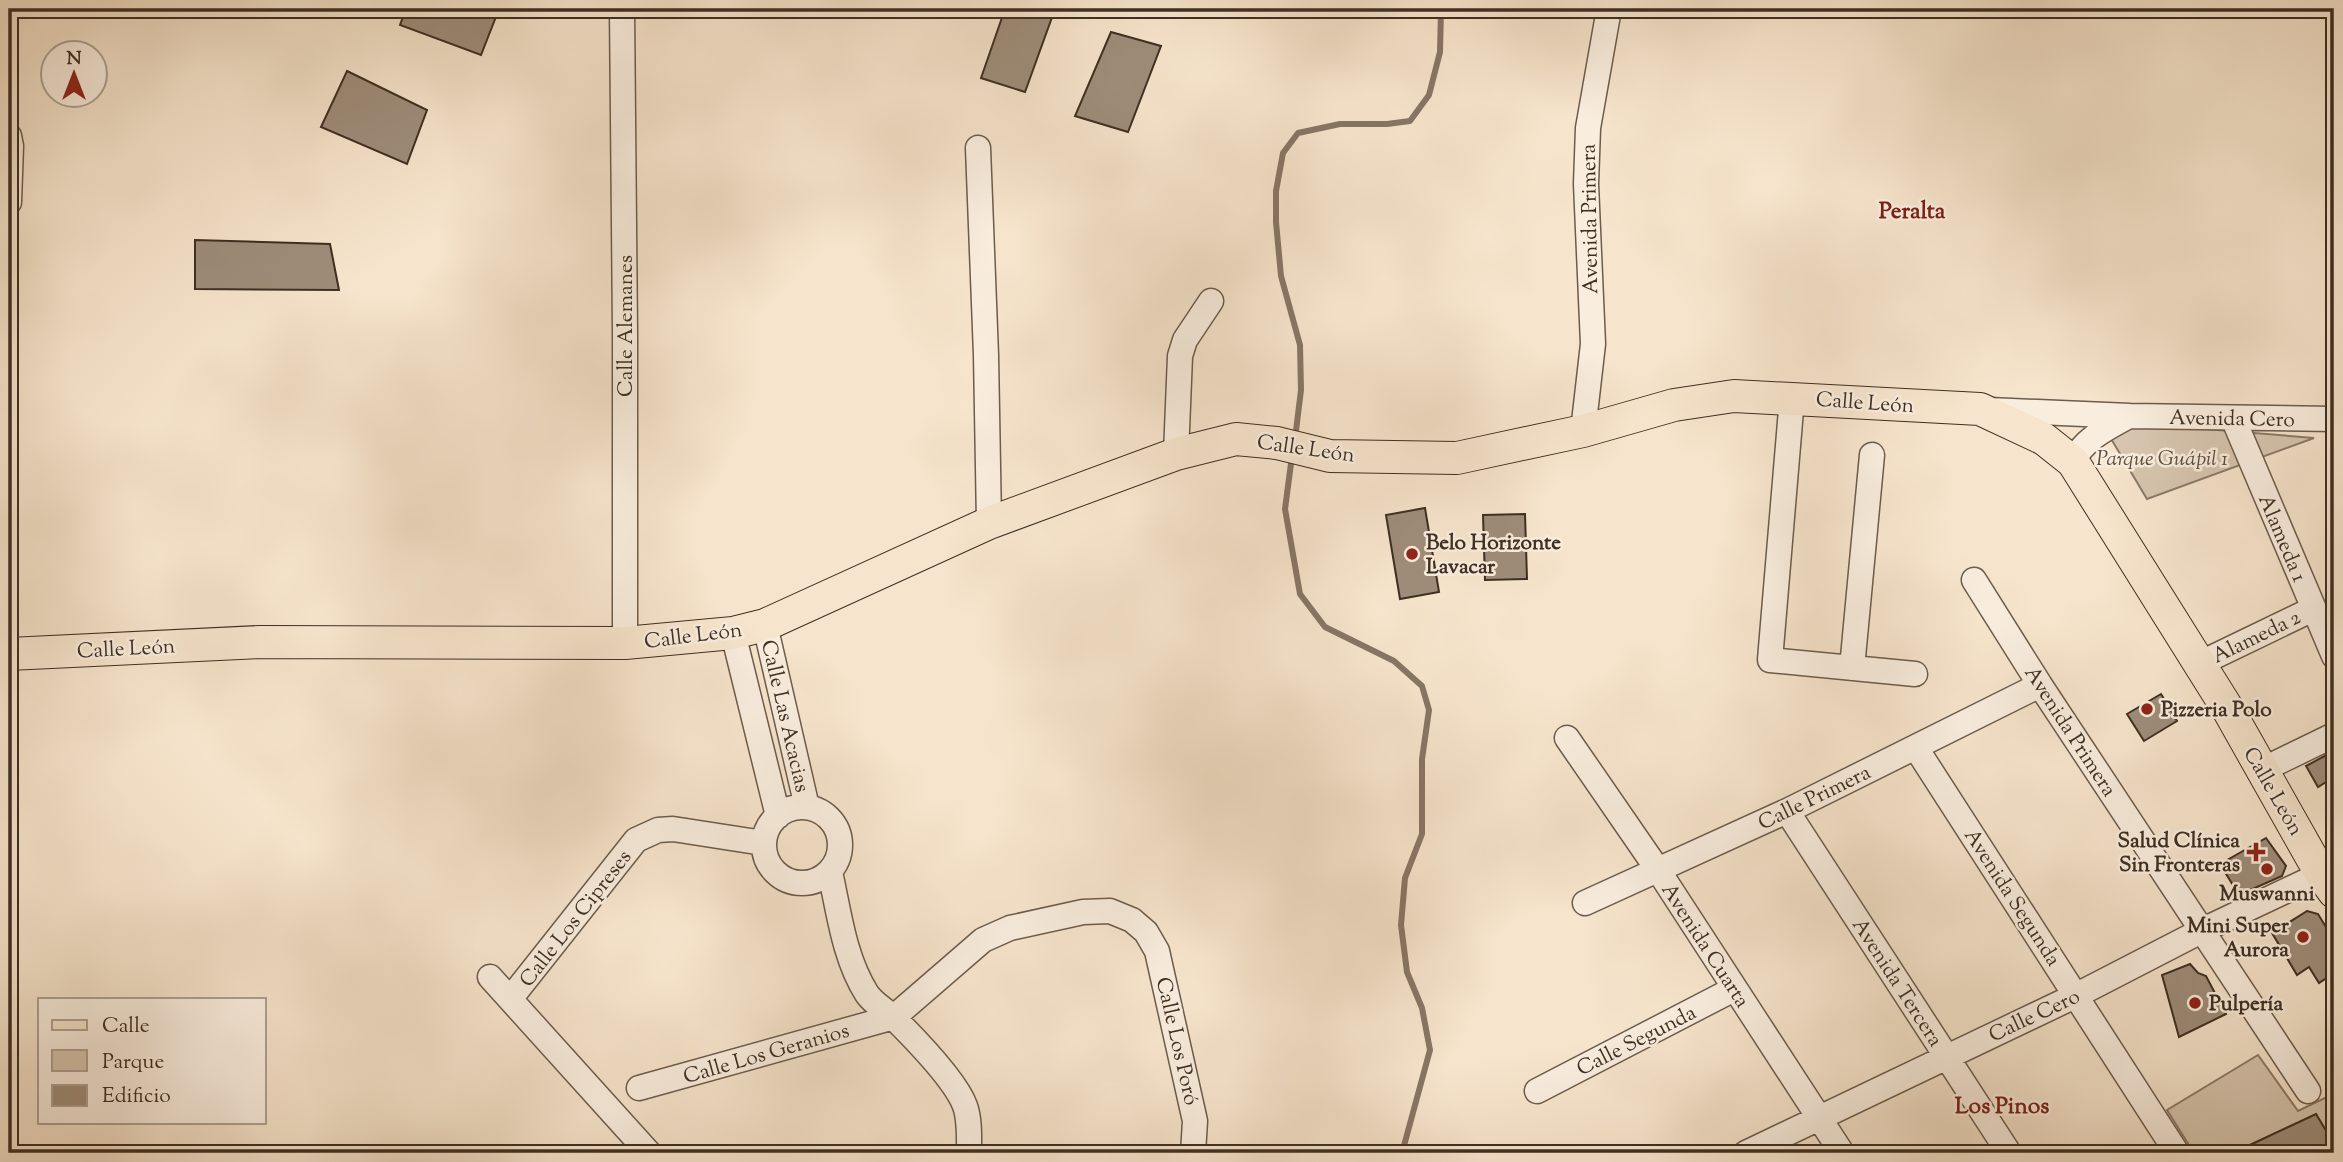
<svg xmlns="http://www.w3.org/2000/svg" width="2343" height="1162" font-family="'Sorts Mill Goudy',serif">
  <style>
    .green { fill: #d7c5af; stroke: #8a7a68; stroke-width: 2 }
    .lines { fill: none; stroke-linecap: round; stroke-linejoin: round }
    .stream { stroke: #877665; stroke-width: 6 }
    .building { fill: #9e8d7a; stroke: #3e2f22; stroke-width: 2 }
    .minor-casing { stroke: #6c5c4c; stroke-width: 27 }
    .major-casing { stroke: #3e2f22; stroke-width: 34 }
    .minor { stroke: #f9edde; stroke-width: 24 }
    .major { stroke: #f6e4cc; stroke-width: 32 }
    .poi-dot { fill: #8f2418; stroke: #f9edde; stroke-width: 2.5 }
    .labels { text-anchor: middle; stroke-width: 5; stroke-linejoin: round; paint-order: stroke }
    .street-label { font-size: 21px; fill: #3e2f22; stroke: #f9edde }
    .park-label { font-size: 21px; font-style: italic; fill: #5d4d3e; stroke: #f9edde }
    .poi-label { font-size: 21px; font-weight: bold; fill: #3e2f22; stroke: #f9edde; text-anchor: start }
    .neighbourhood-label { font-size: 23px; font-weight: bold; fill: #7a1f14; stroke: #f9edde }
  </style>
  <rect width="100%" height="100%" fill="#f6e4cc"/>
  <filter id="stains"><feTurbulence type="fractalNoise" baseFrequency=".00286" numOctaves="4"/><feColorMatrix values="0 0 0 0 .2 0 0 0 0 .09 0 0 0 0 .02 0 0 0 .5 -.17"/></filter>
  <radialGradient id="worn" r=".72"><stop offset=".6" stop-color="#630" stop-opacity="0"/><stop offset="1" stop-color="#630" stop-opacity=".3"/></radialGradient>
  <path class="green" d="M 2131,423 L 2314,438 L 2147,499 L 2110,437 Z
    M 2258,1055 L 2298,1111 L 2333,1094 L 2334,1144 L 2316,1114 L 2233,1153 L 2194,1153 L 2167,1110 Z"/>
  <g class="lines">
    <path class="stream" d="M 1295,439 L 1301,390 L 1300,345 L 1281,276 L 1276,222 L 1276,191 L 1283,153 L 1298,133 L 1340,124 L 1387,124 L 1410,121 L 1429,95 L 1440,52 L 1441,9
      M 1292,456 L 1285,509 L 1300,594 L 1325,627 L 1394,661 L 1422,686 L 1429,710 L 1422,759 L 1422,834 L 1405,878 L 1401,925 L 1407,972 L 1422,1008 L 1430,1050 L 1402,1153"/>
  </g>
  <path class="building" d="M 406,9 L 499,9 L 481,55 L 400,25 Z
    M 1005,9 L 1055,9 L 1025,92 L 981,78 Z
    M 1111,32 L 1161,46 L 1128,132 L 1075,116 Z
    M 347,71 L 427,110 L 407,164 L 321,127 Z
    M 195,240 L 330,244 L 339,290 L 195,289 Z
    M 1425,508 L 1439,592 L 1400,599 L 1386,515 Z
    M 1525,514 L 1527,579 L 1485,580 L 1483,515 Z
    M 2161,694 L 2177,721 L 2144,741 L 2127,714 Z
    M 2334,751 L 2334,777 L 2318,787 L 2306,766 Z
    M 2266,838 L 2286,866 L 2282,876 L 2239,895 L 2220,864 Z
    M 2307,911 L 2318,914 L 2334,940 L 2334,973 L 2319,983 L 2309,967 L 2297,975 L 2272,933 Z
    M 2190,964 L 2198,973 L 2206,976 L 2226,1014 L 2179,1037 L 2162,975 Z
    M 2316,1114 L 2334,1144 L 2334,1153 L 2233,1153 Z"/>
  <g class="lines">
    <g class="minor-casing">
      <path id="minor" d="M 622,9 L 625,333 L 625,643
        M 9,136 L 11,146 L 9,202
        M 978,148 L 986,355 L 989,523
        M 1792,398 L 1770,660 L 1915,674
        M 1989,410 L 2130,416 L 2334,419
        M 2233,418 L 2334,656
        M 1583,431 L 1593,344 L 1586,184 L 1588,128 L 1609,9
        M 1176,454 L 1180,356 L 1185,340 L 1211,301
        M 2073,462 C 2083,439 2109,427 2129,416
        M 1974,580 L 2040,685 L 2308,1091
        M 765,625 L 807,807
        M 733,633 L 778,816
        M 2199,664 L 2313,609
        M 1852,668 L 1872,455
        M 1567,738 L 1658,870 L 1842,1153
        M 1916,748 L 2177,1153
        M 2262,770 L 2334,735
        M764 845a38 38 0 1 1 76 0a38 38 0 1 1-76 0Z
        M 1787,811 L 2009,1153
        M 830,872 C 839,912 844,958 867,994 C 875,1005 886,1010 895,1019 C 914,1038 956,1081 965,1106 C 970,1120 969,1138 969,1153
        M 1585,903 L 1787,811 L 2040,685
        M 490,977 L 649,1153
        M 510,999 L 636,840 L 658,830 L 673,829 L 763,843
        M 639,1088 L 894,1017 L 983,940 L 1010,928 L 1083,912 L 1110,911 L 1132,920 L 1146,932 L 1157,951 L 1195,1121 L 1193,1153
        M 1537,1091 L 1734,989
        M 1746,1153 L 2077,995 L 2203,930 L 2334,868"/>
    </g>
    <g class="major-casing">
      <path id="major" d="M 9,654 L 259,642 L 625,643 L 733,633 L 765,625 L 989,523 L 1176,454 L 1236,439 L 1277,443 L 1330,456 L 1457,458 L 1583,431 L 1674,405 L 1734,396 L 1980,409 L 2044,439 L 2073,462 L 2229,711 L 2321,874 L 2334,892"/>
    </g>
    <use href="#minor" class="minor"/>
    <use href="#major" class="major"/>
  </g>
  <g class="poi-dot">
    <circle cx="1412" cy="554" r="7"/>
    <circle cx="2147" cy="709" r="7"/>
    <path d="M2252.5 841.5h7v7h7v7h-7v7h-7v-7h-7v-7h7z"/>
    <circle cx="2267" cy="869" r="7"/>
    <circle cx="2303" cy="937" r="7"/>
    <circle cx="2195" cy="1003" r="7"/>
  </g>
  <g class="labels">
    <g class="street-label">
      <text transform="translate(1589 219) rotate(-91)" y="7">Avenida Primera</text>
      <text transform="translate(625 326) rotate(-90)" y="7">Calle Alemanes</text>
      <text transform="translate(1865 402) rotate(4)" y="7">Calle León</text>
      <text transform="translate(2232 418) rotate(1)" y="7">Avenida Cero</text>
      <text transform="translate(1306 448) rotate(8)" y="7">Calle León</text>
      <text transform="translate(2283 538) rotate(67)" y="7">Alameda 1</text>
      <text transform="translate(693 635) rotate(-7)" y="7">Calle León</text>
      <text transform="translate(2256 636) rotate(-26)" y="7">Alameda 2</text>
      <text transform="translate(126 648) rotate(-3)" y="7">Calle León</text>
      <text transform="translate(786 716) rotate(77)" y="7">Calle Las Acacias</text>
      <text transform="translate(2071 731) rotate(57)" y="7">Avenida Primera</text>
      <text transform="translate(2274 791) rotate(60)" y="7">Calle León</text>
      <text transform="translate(1814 797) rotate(-26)" y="7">Calle Primera</text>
      <text transform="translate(2013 897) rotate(57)" y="7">Avenida Segunda</text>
      <text transform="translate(575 918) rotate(-52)" y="7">Calle Los Cipreses</text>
      <text transform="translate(1706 945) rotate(57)" y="7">Avenida Cuarta</text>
      <text transform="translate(1898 982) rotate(57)" y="7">Avenida Tercera</text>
      <text transform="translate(2034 1015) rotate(-25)" y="7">Calle Cero</text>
      <text transform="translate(1636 1040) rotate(-27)" y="7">Calle Segunda</text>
      <text transform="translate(1178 1041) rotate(77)" y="7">Calle Los Poró</text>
      <text transform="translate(766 1053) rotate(-16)" y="7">Calle Los Geranios</text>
    </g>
    <g class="park-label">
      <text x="2162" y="465">Parque Guápil 1</text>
    </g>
    <g class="poi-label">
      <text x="1426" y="549">Belo Horizonte<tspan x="1426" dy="24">Lavacar</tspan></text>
      <text x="2161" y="716">Pizzeria Polo</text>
      <text x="2240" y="847" text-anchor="end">Salud Clínica<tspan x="2240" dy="24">Sin Fronteras</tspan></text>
      <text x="2267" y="900" text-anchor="middle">Muswanni</text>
      <text x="2289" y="932" text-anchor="end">Mini Super<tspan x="2289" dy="24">Aurora</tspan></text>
      <text x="2209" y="1010">Pulpería</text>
    </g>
    <g class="neighbourhood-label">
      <text x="1912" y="218">Peralta</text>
      <text x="2002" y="1113">Los Pinos</text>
    </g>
  </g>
  <rect width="2343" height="1162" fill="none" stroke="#f6e4cc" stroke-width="35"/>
  <rect x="10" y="10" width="2322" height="1141" fill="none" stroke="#3e2f22" stroke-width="3.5"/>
  <rect x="18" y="18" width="2308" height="1127" fill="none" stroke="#3e2f22" stroke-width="2"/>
  <rect x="38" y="998" width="228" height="126" fill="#f9edde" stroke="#aea193" stroke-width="2"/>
  <rect x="52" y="1020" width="35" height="10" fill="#f6e4cc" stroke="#aea193" stroke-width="2"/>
  <text x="102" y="1032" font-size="21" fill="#3e2f22">Calle</text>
  <rect x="52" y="1050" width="35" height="21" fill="#d7c5af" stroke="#aea193" stroke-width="2"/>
  <text x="102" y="1068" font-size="21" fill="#3e2f22">Parque</text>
  <rect x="52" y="1085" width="35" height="21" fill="#9e8d7a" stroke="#aea193" stroke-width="2"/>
  <text x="102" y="1102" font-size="21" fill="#3e2f22">Edificio</text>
  <g transform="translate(74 74)"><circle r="33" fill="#f9edde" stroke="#aea193" stroke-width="2"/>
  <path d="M0-5L12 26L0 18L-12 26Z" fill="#8f2418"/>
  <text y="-10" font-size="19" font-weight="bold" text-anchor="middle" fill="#3e2f22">N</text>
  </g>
  <rect width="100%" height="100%" filter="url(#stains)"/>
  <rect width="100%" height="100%" fill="url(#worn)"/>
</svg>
